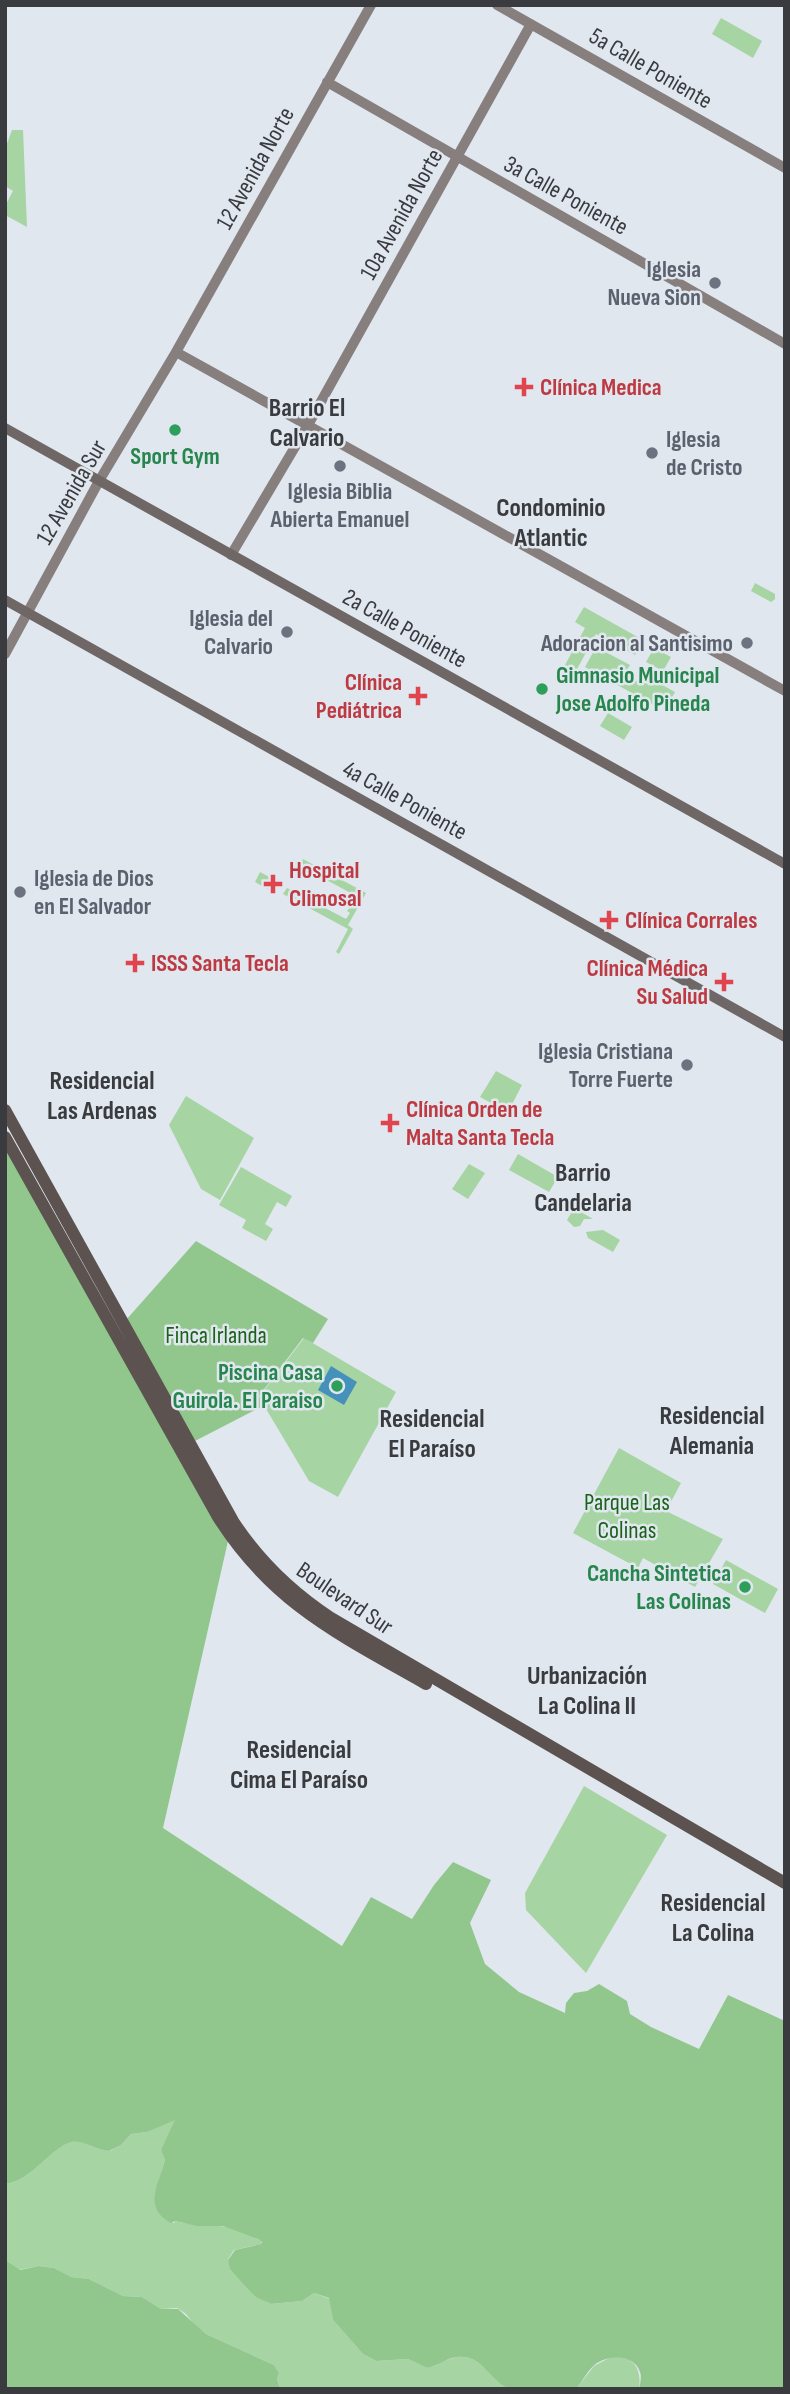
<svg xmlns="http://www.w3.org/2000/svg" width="790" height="2394" font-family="'Sofia Sans Condensed',sans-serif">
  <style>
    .green { fill: #a7d4a3 }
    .forest { fill: #91c78d }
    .water { fill: #4591bb }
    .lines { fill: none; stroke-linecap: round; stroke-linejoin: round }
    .secondary { stroke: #867f7d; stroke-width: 10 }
    .primary { stroke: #6f6765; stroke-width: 10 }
    .highway { stroke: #5c5350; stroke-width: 12 }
    .worship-dot { fill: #6b7280; stroke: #e0e7ef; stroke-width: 2.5 }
    .health-dot { fill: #e0444e; stroke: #e0e7ef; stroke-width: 2.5 }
    .leisure-dot { fill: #2e9e5b; stroke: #e0e7ef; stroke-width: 2.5 }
    .labels { text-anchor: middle; stroke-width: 5; stroke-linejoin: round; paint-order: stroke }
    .street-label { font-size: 24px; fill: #393b3e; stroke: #e0e7ef }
    .worship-label { font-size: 24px; font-weight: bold; fill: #5b616d; stroke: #e0e7ef; text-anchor: end }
    .health-label { font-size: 24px; font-weight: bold; fill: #be3a42; stroke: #e0e7ef; text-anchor: start }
    .leisure-label { font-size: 24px; font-weight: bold; fill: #27864d; stroke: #e0e7ef; text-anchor: end }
    .park-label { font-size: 24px; fill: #1a6219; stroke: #e0e7ef }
    .neighbourhood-label { font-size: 26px; font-weight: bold; fill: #393b3e; stroke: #e0e7ef }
  </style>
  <rect width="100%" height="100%" fill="#e0e7ef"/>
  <path class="green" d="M 721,18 L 762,41 L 753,58 L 712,34 Z
    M 12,130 L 23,130 L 27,227 L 5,215 L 5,206 L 13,191 L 5,186 L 5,149 Z
    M 755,583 L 775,594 L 775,599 L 771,602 L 751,591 Z
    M 584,607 L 643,640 L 635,655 L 596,634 L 576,671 L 565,665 L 585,628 L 575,622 Z
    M 596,647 L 630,665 L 627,670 L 633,673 L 631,678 L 641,684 L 646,676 L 675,692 L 667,706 L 659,702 L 657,707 L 585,667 Z
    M 654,648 L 671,657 L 663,671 L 646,662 Z
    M 608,713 L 632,727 L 624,740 L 600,726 Z
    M 303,859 L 366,893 L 348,925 L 353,929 L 339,954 L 336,952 L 348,929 L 283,894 L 287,888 L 346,919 L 350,913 L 347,911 L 358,897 L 299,865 Z
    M 260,872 L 275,880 L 269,890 L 255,882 Z
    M 496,1071 L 522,1085 L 508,1112 L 480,1097 Z
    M 186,1096 L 254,1138 L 220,1200 L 201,1189 L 169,1125 Z
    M 518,1154 L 558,1177 L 549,1192 L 509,1170 Z
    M 469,1164 L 485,1173 L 468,1199 L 452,1189 Z
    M 241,1167 L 292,1196 L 286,1207 L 277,1202 L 265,1224 L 273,1229 L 266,1241 L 242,1228 L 246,1220 L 219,1205 Z
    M 574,1208 L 593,1219 L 584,1219 L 580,1226 L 574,1227 L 567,1220 Z
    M 603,1230 L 620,1240 L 613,1252 L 588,1238 L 586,1232 Z
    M 304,1338 L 396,1392 L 338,1497 L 309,1481 L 259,1397 Z
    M 619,1448 L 681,1483 L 666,1511 L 723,1539 L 695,1587 L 643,1558 L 638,1568 L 573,1533 Z
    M 726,1560 L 778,1589 L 765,1613 L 713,1584 Z
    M 584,1786 L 667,1835 L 586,1973 L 526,1910 L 525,1893 Z
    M 173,2119 L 177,2120 L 161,2150 L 165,2160 C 159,2182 143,2213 174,2223 L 175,2221 C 191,2226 204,2224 219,2226 C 234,2227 248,2233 261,2241 L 261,2244 L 234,2250 L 228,2259 L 231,2270 L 241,2279 L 245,2286 L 261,2299 L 271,2304 L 302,2301 L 314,2293 L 330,2299 L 333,2320 L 363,2354 L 376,2361 L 408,2359 L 427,2368 C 437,2366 443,2360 453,2358 C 476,2351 493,2377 509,2389 L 280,2389 L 277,2379 L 279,2373 L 274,2365 L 206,2334 L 194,2324 L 186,2314 L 177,2308 L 161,2309 L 142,2297 L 123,2296 L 89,2279 L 70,2277 L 54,2268 L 39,2266 L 18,2270 L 5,2260 L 5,2184 C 32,2181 51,2147 72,2142 C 84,2139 97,2150 110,2151 L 121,2145 L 131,2134 L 147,2132 Z
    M 611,2357 C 634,2356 642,2368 639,2389 L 576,2389 L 594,2366 Z"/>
  <path class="forest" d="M 5,1148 L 228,1541 L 163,1828 L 342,1946 L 371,1897 L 412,1919 L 434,1885 L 453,1862 L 491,1880 L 470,1923 L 485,1964 L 519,1992 L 565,2013 L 566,2003 L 574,1993 L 587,1991 L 599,1984 L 627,2001 L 630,2014 L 651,2027 L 699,2049 L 728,1995 L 785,2021 L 785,2389 L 639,2389 C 640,2384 642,2377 640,2372 C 635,2355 610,2354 597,2363 C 588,2369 583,2381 576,2389 C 559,2389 527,2392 511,2389 C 491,2384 484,2354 457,2357 C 446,2358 438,2366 427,2368 L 408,2359 L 376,2361 L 363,2354 L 333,2320 L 329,2298 L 314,2293 L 302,2301 L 271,2304 L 256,2297 L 245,2286 L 230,2269 L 228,2260 L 235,2250 L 261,2244 L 262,2242 L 258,2239 L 223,2226 L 197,2226 L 175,2221 L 171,2223 C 142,2208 159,2183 165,2160 L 161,2150 L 175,2120 L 147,2132 L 131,2134 L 121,2145 L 109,2151 C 97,2150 84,2140 72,2142 C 51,2147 32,2181 5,2184 Z
    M 196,1241 L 328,1319 L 313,1343 L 303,1338 L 259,1396 L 263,1406 L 195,1441 L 126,1320 Z
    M 5,2260 L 20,2270 L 39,2266 L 54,2268 L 71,2277 L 89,2279 L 123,2296 L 142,2297 L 161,2309 L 178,2309 L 206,2334 L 274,2365 L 279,2373 L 277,2379 L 280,2389 L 5,2389 Z"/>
  <path class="water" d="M 331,1366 L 357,1382 L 344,1405 L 318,1390 Z"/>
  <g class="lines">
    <path class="secondary" d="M 497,5 L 785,168
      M 327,82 L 785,344
      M 176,352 L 785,691
      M 231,555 L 308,425 L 531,24
      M 5,654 L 99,481 L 176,352 L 371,5"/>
    <path class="primary" d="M 5,428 L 785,864
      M 5,600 L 785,1037"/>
    <path class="highway" d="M 5,1110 L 233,1521 C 259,1561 290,1591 331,1618 L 785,1883
      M 5,1137 L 218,1517 C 273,1604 340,1635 426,1684"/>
  </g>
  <g class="worship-dot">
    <circle cx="715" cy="283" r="7"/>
    <circle cx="652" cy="453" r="7"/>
    <circle cx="340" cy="466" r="7"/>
    <circle cx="287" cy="632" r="7"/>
    <circle cx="747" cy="643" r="7"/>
    <circle cx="20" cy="892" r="7"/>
    <circle cx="687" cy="1065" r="7"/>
  </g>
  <g class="health-dot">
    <path d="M520.5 376.5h7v7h7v7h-7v7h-7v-7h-7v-7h7z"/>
    <path d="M414.5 685.5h7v7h7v7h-7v7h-7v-7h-7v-7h7z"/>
    <path d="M269.5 873.5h7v7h7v7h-7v7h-7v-7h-7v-7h7z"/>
    <path d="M605.5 909.5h7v7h7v7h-7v7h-7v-7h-7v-7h7z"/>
    <path d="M131.5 952.5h7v7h7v7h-7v7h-7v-7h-7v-7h7z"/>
    <path d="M720.5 971.5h7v7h7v7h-7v7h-7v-7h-7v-7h7z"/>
    <path d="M386.5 1112.5h7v7h7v7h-7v7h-7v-7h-7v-7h7z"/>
  </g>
  <g class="leisure-dot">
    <circle cx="175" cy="430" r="7"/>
    <circle cx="542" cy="689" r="7"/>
    <circle cx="337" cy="1386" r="7"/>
    <circle cx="745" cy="1587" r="7"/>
  </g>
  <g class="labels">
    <g class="street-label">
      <text transform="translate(651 68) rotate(30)" y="8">5a Calle Poniente</text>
      <text transform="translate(255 168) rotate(-61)" y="8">12 Avenida Norte</text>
      <text transform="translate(566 195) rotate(29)" y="8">3a Calle Poniente</text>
      <text transform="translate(401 214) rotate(-61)" y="8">10a Avenida Norte</text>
      <text transform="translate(71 492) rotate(-60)" y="8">12 Avenida Sur</text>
      <text transform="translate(405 628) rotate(29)" y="8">2a Calle Poniente</text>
      <text transform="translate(405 800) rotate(29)" y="8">4a Calle Poniente</text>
      <text transform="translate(345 1598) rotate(34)" y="8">Boulevard Sur</text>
    </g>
    <g class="worship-label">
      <text x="701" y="277">Iglesia<tspan x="701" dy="28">Nueva Sion</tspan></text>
      <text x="666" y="447" text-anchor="start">Iglesia<tspan x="666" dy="28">de Cristo</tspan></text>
      <text x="340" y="499" text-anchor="middle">Iglesia Biblia<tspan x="340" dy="28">Abierta Emanuel</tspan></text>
      <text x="273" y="626">Iglesia del<tspan x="273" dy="28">Calvario</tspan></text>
      <text x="733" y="651">Adoracion al Santisimo</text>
      <text x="34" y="886" text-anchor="start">Iglesia de Dios<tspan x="34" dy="28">en El Salvador</tspan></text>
      <text x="673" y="1059">Iglesia Cristiana<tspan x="673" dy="28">Torre Fuerte</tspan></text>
    </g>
    <g class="health-label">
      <text x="540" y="395">Clínica Medica</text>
      <text x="402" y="690" text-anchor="end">Clínica<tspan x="402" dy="28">Pediátrica</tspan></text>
      <text x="289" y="878">Hospital<tspan x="289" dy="28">Climosal</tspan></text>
      <text x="625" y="928">Clínica Corrales</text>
      <text x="151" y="971">ISSS Santa Tecla</text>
      <text x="708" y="976" text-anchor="end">Clínica Médica<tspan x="708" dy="28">Su Salud</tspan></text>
      <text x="406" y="1117">Clínica Orden de<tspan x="406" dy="28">Malta Santa Tecla</tspan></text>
    </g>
    <g class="leisure-label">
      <text x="175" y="464" text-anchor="middle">Sport Gym</text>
      <text x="556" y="683" text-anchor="start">Gimnasio Municipal<tspan x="556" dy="28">Jose Adolfo Pineda</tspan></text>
      <text x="323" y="1380">Piscina Casa<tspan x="323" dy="28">Guirola. El Paraiso</tspan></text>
      <text x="731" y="1581">Cancha Sintetica<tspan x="731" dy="28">Las Colinas</tspan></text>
    </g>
    <g class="park-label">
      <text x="216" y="1343">Finca Irlanda</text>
      <text x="627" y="1510">Parque Las<tspan x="627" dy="28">Colinas</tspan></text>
    </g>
    <g class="neighbourhood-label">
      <text x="307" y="416">Barrio El<tspan x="307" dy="30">Calvario</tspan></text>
      <text x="551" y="516">Condominio<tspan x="551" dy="30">Atlantic</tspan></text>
      <text x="102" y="1089">Residencial<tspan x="102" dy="30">Las Ardenas</tspan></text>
      <text x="583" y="1181">Barrio<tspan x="583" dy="30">Candelaria</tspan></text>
      <text x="712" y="1424">Residencial<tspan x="712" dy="30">Alemania</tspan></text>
      <text x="432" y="1427">Residencial<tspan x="432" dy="30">El Paraíso</tspan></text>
      <text x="587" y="1684">Urbanización<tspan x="587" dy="30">La Colina II</tspan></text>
      <text x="299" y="1758">Residencial<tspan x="299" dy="30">Cima El Paraíso</tspan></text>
      <text x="713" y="1911">Residencial<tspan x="713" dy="30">La Colina</tspan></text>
    </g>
  </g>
  <rect width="790" height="2394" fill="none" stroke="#393b3e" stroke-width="14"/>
</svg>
